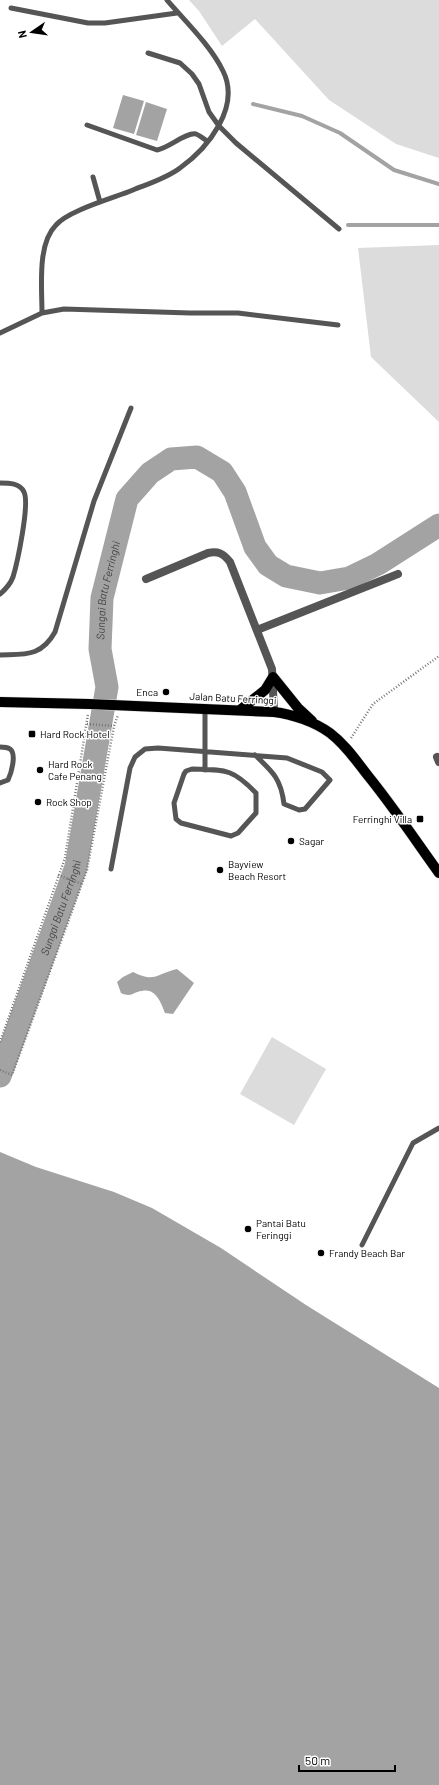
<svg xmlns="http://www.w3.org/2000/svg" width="439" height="1785" font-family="Barlow,sans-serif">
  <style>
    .green { fill: #dcdcdc }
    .water { fill: #a3a3a3 }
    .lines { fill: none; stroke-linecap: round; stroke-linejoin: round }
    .stream { stroke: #a3a3a3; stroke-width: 4 }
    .river { stroke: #a3a3a3; stroke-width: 23 }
    .primary-casing { stroke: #dbdbdb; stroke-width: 11 }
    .path { stroke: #777; stroke-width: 2.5; stroke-dasharray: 1 2; stroke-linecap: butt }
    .service { stroke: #555; stroke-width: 5 }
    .minor { stroke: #555; stroke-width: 8 }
    .primary { stroke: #000; stroke-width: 10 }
    .poi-dot { fill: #000; stroke: #fff; stroke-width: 1.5 }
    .labels { text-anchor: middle; stroke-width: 3; stroke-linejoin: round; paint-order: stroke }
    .poi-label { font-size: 10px; fill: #000; stroke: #fff; text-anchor: start }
    .street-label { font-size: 10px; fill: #000; stroke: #fff }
    .water-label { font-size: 11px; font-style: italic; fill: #444; stroke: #fff }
  </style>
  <rect width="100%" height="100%" fill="#fff"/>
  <path class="green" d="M 189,0 L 439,0 L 439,158 L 396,144 L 329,100 L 255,19 L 222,46 L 199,11 Z
    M 439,245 L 439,422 L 371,357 L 358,248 Z
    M 272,1037 L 326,1069 L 294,1125 L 240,1094 Z"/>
  <path class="water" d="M 123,95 L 144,101 L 134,134 L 113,128 Z
    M 146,102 L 167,109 L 157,141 L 136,135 Z
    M 177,969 L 194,983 L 173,1014 L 165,1013 C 161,1003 156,988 142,991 C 132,992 132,998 121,993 L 117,982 L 123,977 L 133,972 C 155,983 156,974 177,969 Z
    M 0,1152 L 36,1167 L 114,1192 L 152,1208 L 221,1248 L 306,1305 L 439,1388 L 439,1785 L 0,1785 Z"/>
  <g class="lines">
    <path class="stream" d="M 253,104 L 302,116 L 340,133 L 394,170 L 439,184
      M 348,225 L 439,225"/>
    <path class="river" id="s1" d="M 0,1076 L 76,867 L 107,687 L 100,649 L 102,598 L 127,499 L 150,473 L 171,459 L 197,457 L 222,472 L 235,492 L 255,547 L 268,565 L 286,576 L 320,583 L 349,578 L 378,564 L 439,525"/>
    <g class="primary-casing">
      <path id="primary" d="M 0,702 L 89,704 L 274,712 C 292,714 315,722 330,733 C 346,745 357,762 369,777 C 394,808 416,841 439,873
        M 240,710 L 265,690 L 273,677 L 298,708 L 312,721"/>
    </g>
    <path class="path" d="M 87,724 L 114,726
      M 351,738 L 373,704 L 439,656
      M 58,875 L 82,884
      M 0,1042 L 65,858 L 88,714
      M 0,1070 L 12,1075 L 87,870 L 114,726 L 118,715"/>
    <path class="service" d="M 11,8 L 88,23 L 105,23 L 177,13
      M 148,53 L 180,63 L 192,74 L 199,84 L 209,112 L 219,126 L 236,143 L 339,229
      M 87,125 L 157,150 C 169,148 186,132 196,134 C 199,135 204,139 207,141
      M 93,177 L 100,202
      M 42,313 C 42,287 37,244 56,225 C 69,210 114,198 133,190 C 148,184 167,178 180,168 C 208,148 241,107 223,71 C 211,46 185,21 167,0
      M 0,333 L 42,313 L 64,309 L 190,313 L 238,313 L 338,325
      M 0,483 C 9,483 20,483 24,492 C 30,504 17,564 13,577 C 10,585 6,589 0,594
      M 0,655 C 25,654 41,657 55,632 L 94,501 L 131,408
      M 0,747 C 3,747 7,747 10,749 C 17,754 11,774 8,780 L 0,783
      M 192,769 C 225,770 232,768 256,793 L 256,813 L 238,833 L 231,836 L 181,823 L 176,819 L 174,803 L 184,774 L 186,771 Z
      M 205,770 L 205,709
      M 111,869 L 130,768 L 135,757 L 145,749 L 158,748 L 287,758 L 322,772 L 330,780 L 305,809 L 299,810 L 284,804 C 281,779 273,772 255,755
      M 362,1245 L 413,1143 L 439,1128"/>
    <path class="minor" d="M 146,579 L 208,553 C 218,551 223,553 230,562 L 272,669 L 274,712
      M 257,630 L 398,574
      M 437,757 L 439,762"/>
    <use href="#primary" class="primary"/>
  </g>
  <g class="poi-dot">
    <circle cx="166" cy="692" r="4"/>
    <rect x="28" y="730" width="8" height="8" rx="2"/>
    <circle cx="40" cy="770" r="4"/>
    <circle cx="38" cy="802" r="4"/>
    <rect x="416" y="815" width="8" height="8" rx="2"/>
    <circle cx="291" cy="841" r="4"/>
    <circle cx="220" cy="870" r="4"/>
    <circle cx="248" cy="1229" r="4"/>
    <circle cx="321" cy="1253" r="4"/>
  </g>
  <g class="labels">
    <g class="poi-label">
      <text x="158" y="696" text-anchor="end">Enca</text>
      <text x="40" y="738">Hard Rock Hotel</text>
      <text x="48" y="768">Hard Rock<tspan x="48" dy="12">Cafe Penang</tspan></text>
      <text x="46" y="806">Rock Shop</text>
      <text x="412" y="823" text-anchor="end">Ferringhi Villa</text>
      <text x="299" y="845">Sagar</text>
      <text x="228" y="868">Bayview<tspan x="228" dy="12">Beach Resort</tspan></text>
      <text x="256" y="1227">Pantai Batu<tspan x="256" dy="12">Feringgi</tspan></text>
      <text x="329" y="1257">Frandy Beach Bar</text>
    </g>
    <g class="street-label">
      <text transform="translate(233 698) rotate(3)" y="4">Jalan Batu Ferringgi</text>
    </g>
    <g class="water-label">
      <text dy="4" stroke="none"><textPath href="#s1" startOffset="503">Sungai Batu Ferringhi</textPath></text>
      <text dy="4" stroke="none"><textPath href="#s1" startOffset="179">Sungai Batu Ferringhi</textPath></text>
    </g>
  </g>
  <g transform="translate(32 32) rotate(257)" stroke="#ffffff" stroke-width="3" paint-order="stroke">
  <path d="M0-3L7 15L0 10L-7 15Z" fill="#000000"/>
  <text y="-6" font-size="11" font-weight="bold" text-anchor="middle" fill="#000000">N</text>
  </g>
  <path d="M299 1765v6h96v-6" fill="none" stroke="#000000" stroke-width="2"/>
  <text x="305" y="1765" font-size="12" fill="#000000" stroke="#ffffff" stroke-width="3" paint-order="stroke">50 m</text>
</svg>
